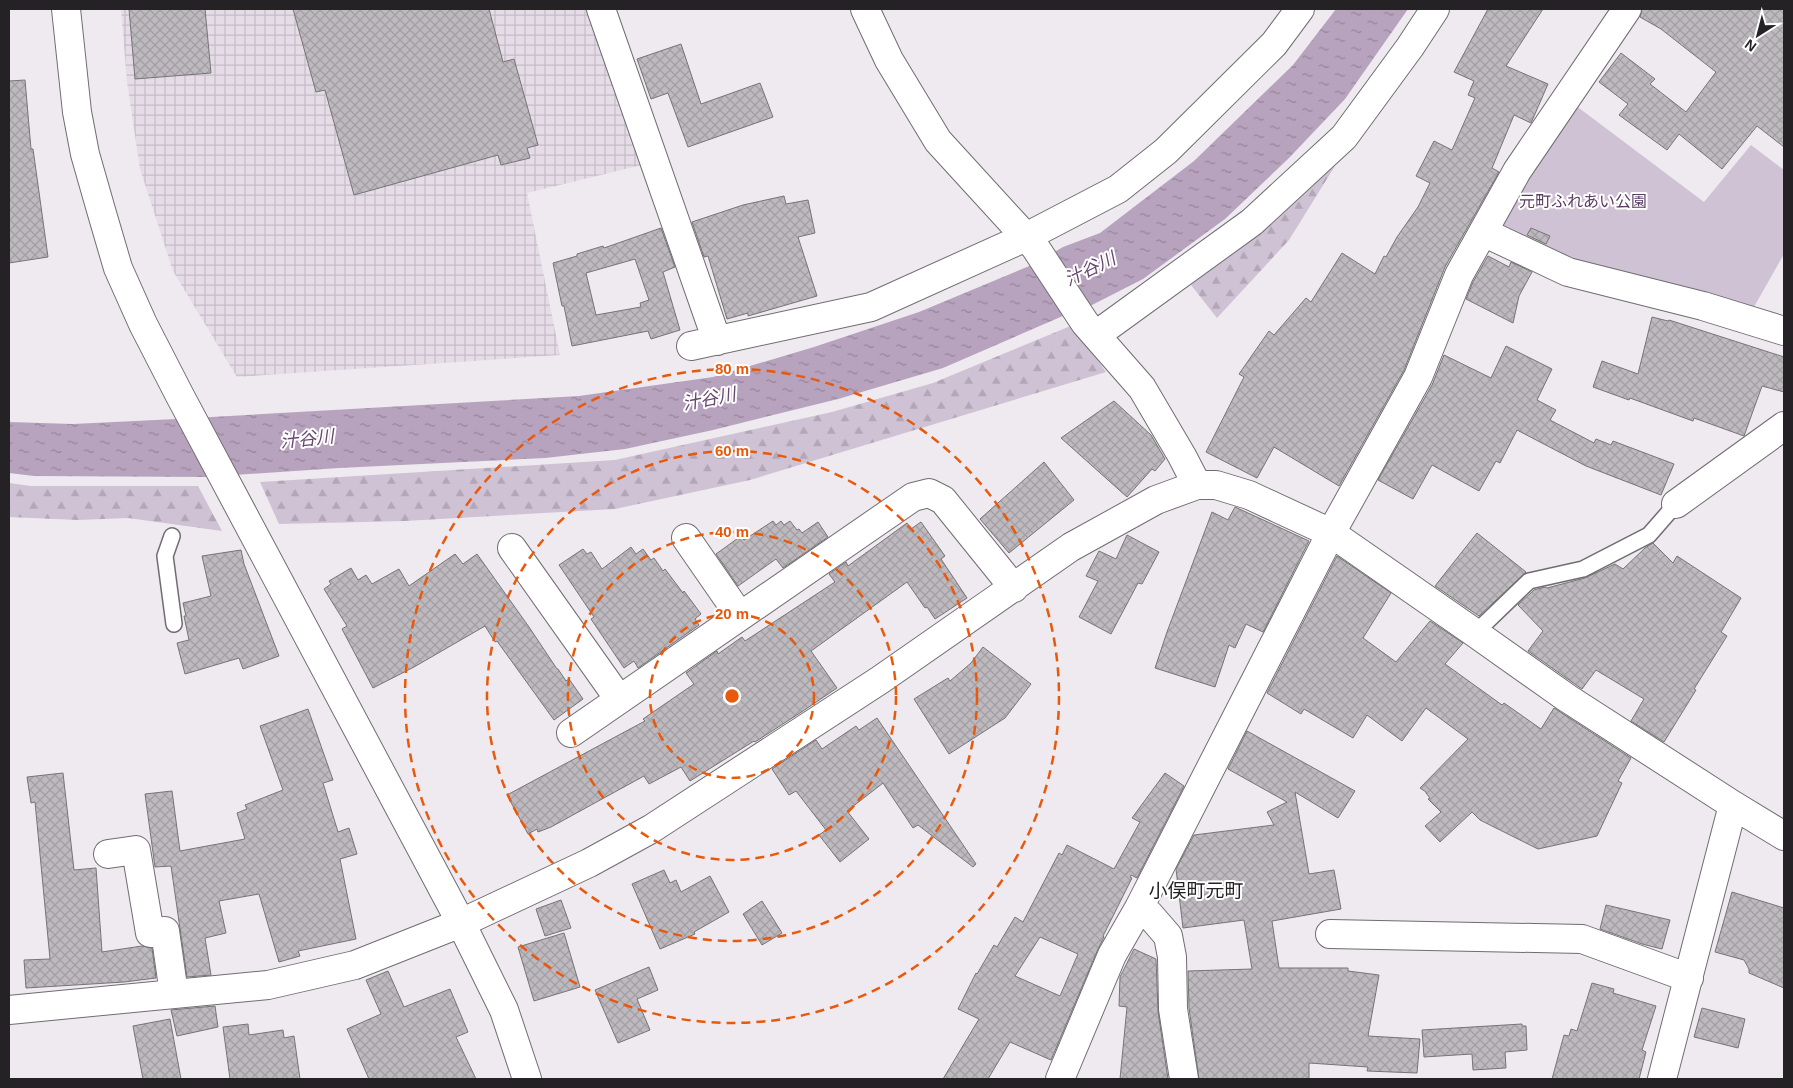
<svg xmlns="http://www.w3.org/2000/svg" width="1793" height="1088" font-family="Helvetica,'Noto Sans JP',sans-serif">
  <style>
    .industrial { fill: url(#industrial-grid) }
    .forest { fill: url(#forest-firs) }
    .park { fill: #d0c2d5 }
    .water { fill: url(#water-ripples) }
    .building { fill: url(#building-cross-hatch); stroke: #777478; fill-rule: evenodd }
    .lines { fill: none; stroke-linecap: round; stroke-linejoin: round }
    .lane-casing { stroke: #706d71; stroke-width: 18 }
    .street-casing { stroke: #706d71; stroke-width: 30 }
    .secondary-casing { stroke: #706d71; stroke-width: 30 }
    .lane { stroke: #fff; stroke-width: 15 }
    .street { stroke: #fff; stroke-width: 28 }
    .secondary { stroke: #fff; stroke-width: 28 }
    .ring { fill: none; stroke: #e8590c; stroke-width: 2.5; stroke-dasharray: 9 6 }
    .labels { text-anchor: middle; stroke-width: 4; stroke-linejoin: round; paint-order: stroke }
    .park-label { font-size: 16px; fill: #5a3b63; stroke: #fff }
    .water-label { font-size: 18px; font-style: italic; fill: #674770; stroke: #fff }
    .quarter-label { font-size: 19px; fill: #242224; stroke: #fff }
    .centre { fill: #e8590c; stroke: #fff; stroke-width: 2.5 }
    .ring-label { font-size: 15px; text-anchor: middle; font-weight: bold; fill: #e8590c; stroke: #fff; stroke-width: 4; stroke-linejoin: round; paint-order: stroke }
  </style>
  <defs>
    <pattern id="industrial-grid" width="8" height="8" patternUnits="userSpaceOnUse" patternTransform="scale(1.25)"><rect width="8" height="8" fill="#e5dce7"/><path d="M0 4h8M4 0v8" fill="none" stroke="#c4bcc6"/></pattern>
    <pattern id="forest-firs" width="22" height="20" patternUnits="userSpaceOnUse" patternTransform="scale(1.25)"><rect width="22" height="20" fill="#d0c2d5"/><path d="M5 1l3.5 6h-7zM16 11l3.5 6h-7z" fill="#b2a6b7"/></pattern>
    <pattern id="water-ripples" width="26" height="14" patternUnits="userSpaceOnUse" patternTransform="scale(1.25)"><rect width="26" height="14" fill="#b8a3be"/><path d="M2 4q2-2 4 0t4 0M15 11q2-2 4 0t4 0" fill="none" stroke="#95849a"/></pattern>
    <pattern id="building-cross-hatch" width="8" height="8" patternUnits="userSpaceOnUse" patternTransform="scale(1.25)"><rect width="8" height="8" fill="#bdb9be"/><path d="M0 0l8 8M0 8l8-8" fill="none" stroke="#a29fa3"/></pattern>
  </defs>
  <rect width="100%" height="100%" fill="#eeeaef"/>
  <path class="industrial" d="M 121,9 L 591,9 L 642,165 L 527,193 L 560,355 L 237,377 L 173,271 L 140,169 L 127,82 Z"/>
  <path class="forest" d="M 1335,166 L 1289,240 L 1217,318 L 1191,285 Z
    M 1073,325 L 1106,372 L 750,480 L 615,509 L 405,521 L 279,524 L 260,482 L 615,460 L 832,412 L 933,383 Z
    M 9,483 L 31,486 L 198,486 L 222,531 L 128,518 L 78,520 L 9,517 Z"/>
  <path class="park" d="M 1567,99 L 1704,202 L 1751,145 L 1784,170 L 1784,254 L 1750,314 L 1483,232 Z"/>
  <path class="water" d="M 1336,9 L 1408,9 L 1345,99 L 1289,158 L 1225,219 L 1143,279 L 1092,305 L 1072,312 L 943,368 L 838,399 L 713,430 L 625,449 L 545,458 L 339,468 L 206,477 L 34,476 L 9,473 L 9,422 L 73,424 L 176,419 L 579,396 L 713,377 L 814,347 L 919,312 L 1034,264 L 1063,247 L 1100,233 L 1194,161 L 1293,65 Z"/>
  <path class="building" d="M 129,9 L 205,9 L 211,73 L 135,79 Z
    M 293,9 L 489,9 L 503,62 L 514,59 L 538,145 L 527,148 L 530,158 L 501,165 L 498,155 L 354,195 L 325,90 L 316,92 Z
    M 1488,9 L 1543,9 L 1506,66 L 1548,84 L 1531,123 L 1514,115 L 1492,168 L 1499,172 L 1445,267 L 1404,370 L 1339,486 L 1274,447 L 1257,478 L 1206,452 L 1244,377 L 1239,374 L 1269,331 L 1274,335 L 1306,298 L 1311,302 L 1342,253 L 1375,274 L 1384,256 L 1386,257 L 1397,237 L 1418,207 L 1430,183 L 1416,176 L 1434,141 L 1452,150 L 1475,98 L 1468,95 L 1474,81 L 1454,72 Z
    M 1642,9 L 1784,9 L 1784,147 L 1757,126 L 1722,169 L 1679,134 L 1667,150 L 1619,115 L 1628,104 L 1599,82 L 1621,53 L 1655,79 L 1650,84 L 1686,112 L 1716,72 L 1661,29 L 1640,17 Z
    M 681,44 L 701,104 L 760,83 L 773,117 L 688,147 L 668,93 L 651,99 L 637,59 Z
    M 25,80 L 31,149 L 33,149 L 48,257 L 9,263 L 9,81 Z
    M 784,196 L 786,204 L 808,200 L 815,233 L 798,237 L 817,296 L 748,316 L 748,313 L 727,319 L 708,256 L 704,257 L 692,222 L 743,205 Z
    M 661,228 L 675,267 L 663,272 L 680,330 L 651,339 L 648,331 L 572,346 L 564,306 L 562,306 L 553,263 L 577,256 L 577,254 L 603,246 L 604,248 ZM 635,259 L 649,300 L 640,303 L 641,307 L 596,315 L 586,273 Z
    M 1531,228 L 1550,236 L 1546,244 L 1527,235 Z
    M 1488,256 L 1509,267 L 1511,262 L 1532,272 L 1519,296 L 1513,323 L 1466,299 L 1473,282 Z
    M 1652,317 L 1668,321 L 1669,320 L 1784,357 L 1784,392 L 1762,386 L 1744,436 L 1694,418 L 1693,421 L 1630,398 L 1629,400 L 1593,387 L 1602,361 L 1638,374 Z
    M 1506,346 L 1552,369 L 1537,400 L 1556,410 L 1550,420 L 1594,443 L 1596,439 L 1611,445 L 1613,441 L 1674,464 L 1661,495 L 1586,466 L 1517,430 L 1500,463 L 1496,461 L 1479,491 L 1432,465 L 1413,499 L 1378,480 L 1432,385 L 1444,355 L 1491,378 Z
    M 1114,401 L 1151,435 L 1165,459 L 1155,471 L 1152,469 L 1127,497 L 1061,438 Z
    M 1044,462 L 1074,500 L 1009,553 L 980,519 Z
    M 1235,507 L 1309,541 L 1263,632 L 1246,624 L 1235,648 L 1229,645 L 1215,687 L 1155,668 L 1167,632 L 1212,512 L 1228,520 Z
    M 773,521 L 776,525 L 781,521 L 784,525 L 790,521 L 797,530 L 799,529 L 802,533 L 818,522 L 828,537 L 783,568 L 776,559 L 738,586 L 716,554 L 741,536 L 744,540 Z
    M 921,522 L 945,556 L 941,559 L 967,598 L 935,619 L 927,607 L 925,608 L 907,582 L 811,651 L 837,688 L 803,711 L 755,742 L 754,741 L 690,781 L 681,767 L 649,784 L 644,776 L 551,827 L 538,832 L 537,829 L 528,834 L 507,795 L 645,721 L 643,719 L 694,684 L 686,673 L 717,651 L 718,654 L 742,637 L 745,641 L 835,582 L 829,574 L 846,562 L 848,566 L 907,523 L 911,529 Z
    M 1477,533 L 1526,572 L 1479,616 L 1435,586 Z
    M 1127,535 L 1159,552 L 1142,584 L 1138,583 L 1111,634 L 1079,617 L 1098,581 L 1086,576 L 1099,551 L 1116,559 Z
    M 1653,543 L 1673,563 L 1677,556 L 1741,598 L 1721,632 L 1727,636 L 1694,689 L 1696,690 L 1664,742 L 1631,721 L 1644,699 L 1596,670 L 1582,689 L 1528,651 L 1543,631 L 1518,605 L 1534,590 L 1545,587 L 1547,588 L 1585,578 L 1615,564 L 1623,569 L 1645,548 Z
    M 631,547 L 636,554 L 643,549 L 651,560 L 654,558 L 663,571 L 665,569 L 683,593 L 684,591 L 701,614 L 695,619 L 699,625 L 638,668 L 634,661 L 624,668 L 591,619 L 594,617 L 559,565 L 583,549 L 587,554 L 591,552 L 602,569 Z
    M 241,550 L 244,564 L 279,656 L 243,669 L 239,658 L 185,674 L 177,643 L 189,640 L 184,616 L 186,616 L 183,603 L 211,596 L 202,556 Z
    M 455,554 L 463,564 L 477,554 L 529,627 L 557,669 L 558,669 L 566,681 L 569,679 L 583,699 L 554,720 L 497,641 L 495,642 L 485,626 L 414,667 L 373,688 L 342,629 L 347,626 L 324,589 L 331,584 L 329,581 L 351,568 L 358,580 L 366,575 L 372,584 L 399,569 L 409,586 Z
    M 1337,556 L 1391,593 L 1363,638 L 1396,662 L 1430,621 L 1463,643 L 1445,664 L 1502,705 L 1504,703 L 1541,729 L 1554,708 L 1631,758 L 1618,781 L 1622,783 L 1597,836 L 1538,849 L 1480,820 L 1472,812 L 1440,842 L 1425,826 L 1441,812 L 1428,799 L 1430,798 L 1426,793 L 1426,792 L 1420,788 L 1468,739 L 1426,708 L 1402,741 L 1367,715 L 1353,738 L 1304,709 L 1301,714 L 1267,693 Z
    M 983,647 L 1031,684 L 1005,718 L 949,754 L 914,699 L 948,678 L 950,681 L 971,663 Z
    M 308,709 L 333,780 L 323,783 L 338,832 L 349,828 L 357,854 L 340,859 L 356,939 L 298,951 L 300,956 L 279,962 L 259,894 L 219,901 L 226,933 L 205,938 L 211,975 L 187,977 L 171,866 L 155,867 L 145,794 L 172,791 L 180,851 L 245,839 L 237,813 L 247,809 L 245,805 L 283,790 L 260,726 Z
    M 877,718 L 976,864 L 973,867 L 918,825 L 913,828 L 883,783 L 847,811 L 869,839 L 840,862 L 819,835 L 826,830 L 796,791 L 789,795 L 772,769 L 816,740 L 822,749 L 856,726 L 859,730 Z
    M 1247,731 L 1355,791 L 1338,818 L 1295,792 L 1309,874 L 1334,870 L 1341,909 L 1272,921 L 1279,968 L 1348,968 L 1348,971 L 1379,975 L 1368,1036 L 1420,1039 L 1417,1073 L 1367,1071 L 1368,1067 L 1309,1063 L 1309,1079 L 1199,1079 L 1189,1008 L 1188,971 L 1252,969 L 1244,920 L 1183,928 L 1176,869 L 1194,835 L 1274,825 L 1267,812 L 1287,802 L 1228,769 Z
    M 63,773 L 74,870 L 96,868 L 102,952 L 142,946 L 152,948 L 156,978 L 124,982 L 26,988 L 24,960 L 50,959 L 35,802 L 31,803 L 27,777 Z
    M 1165,773 L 1184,786 L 1137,878 L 1131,875 L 1130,877 L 1132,878 L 1103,936 L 1104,937 L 1098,949 L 1051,1060 L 1010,1042 L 988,1079 L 943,1079 L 979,1019 L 958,1009 L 976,973 L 977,974 L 994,945 L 997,947 L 1015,917 L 1023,922 L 1059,853 L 1062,855 L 1067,845 L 1114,869 L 1140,822 L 1132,818 ZM 1040,937 L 1078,954 L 1060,996 L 1015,976 Z
    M 664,870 L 670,883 L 676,880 L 681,892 L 710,876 L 729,912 L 694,932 L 695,934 L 660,949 L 632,884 Z
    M 1732,892 L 1784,908 L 1784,988 L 1749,973 L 1749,969 L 1744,960 L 1715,952 Z
    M 561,900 L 571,928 L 545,936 L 536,909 Z
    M 762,901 L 782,933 L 762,945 L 743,914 Z
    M 1606,905 L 1670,920 L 1662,949 L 1642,944 L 1600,929 Z
    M 564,933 L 580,987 L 534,1001 L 518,947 Z
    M 1134,949 L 1156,959 L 1158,1011 L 1168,1079 L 1120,1079 L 1127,1007 L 1119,1006 L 1120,977 Z
    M 649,967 L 658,990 L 637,999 L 650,1030 L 618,1043 L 595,990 Z
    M 388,971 L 404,1007 L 450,989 L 468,1032 L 456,1037 L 476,1079 L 369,1079 L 347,1029 L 381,1014 L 366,980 Z
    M 1592,983 L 1614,989 L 1613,993 L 1656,1006 L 1642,1050 L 1646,1052 L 1639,1079 L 1552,1079 L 1564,1035 L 1569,1036 L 1571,1029 L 1577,1031 Z
    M 215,1006 L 218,1027 L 177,1036 L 171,1010 Z
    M 1702,1008 L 1745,1019 L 1738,1048 L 1694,1037 Z
    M 170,1019 L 181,1079 L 143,1079 L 133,1026 Z
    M 248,1024 L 249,1035 L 283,1030 L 284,1038 L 294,1036 L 300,1079 L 230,1079 L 223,1027 Z
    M 1522,1024 L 1522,1026 L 1526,1026 L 1527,1050 L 1505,1052 L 1506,1068 L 1473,1070 L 1472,1054 L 1424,1057 L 1422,1030 Z"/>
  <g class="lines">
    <g class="lane-casing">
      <path id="lane" d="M 172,536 L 165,556 L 174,624
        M 1475,633 L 1529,581 L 1583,569 L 1649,535 L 1676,504"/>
    </g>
    <g class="street-casing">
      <path id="street" d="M 601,9 L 717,341
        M 865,9 L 889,60 L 938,141 L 1035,247 L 1085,323 L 1142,388 L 1182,456 L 1197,485
        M 1483,232 L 1568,272 L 1703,306 L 1784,331
        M 1096,335 L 1252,222 L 1344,137 L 1410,47 L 1435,9
        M 691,346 L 871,307 L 1026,237 L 1118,189 L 1166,151 L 1274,44 L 1300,9
        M 1676,504 L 1784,426
        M 686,538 L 740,616
        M 512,548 L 619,699
        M 571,733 L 913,497 L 929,493 L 943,500 L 1014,588
        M 108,854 L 136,850 L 150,933 L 165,931 L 174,994
        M 1139,908 L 1149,914 L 1168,936 L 1172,957 L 1173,1009 L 1184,1079
        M 1330,934 L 1582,939 L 1689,978
        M 9,1010 L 268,985 L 355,965 L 461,923 L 589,863 L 651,829 L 880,680 L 1071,547 L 1156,500 L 1197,485 L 1216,485 L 1249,495 L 1331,533 L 1475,633 L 1567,698 L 1733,805 L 1784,836
        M 1060,1079 L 1112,955 L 1139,908 L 1331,533 L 1418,377 L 1459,275 L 1517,171 L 1627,9
        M 1662,1079 L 1733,805"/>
    </g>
    <g class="secondary-casing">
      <path id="secondary" d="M 66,9 L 77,112 L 85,154 L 101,210 L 118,268 L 143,324 L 179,394 L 461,923 L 504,1010 L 527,1079"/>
    </g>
    <use href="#lane" class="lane"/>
    <use href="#street" class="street"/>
    <use href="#secondary" class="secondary"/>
  </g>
  <g class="ring">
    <circle cx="732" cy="696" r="82"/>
    <circle cx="732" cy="696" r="164"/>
    <circle cx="732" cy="696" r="245"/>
    <circle cx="732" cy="696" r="327"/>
  </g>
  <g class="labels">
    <g class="park-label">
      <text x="1583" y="207">元町ふれあい公園</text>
    </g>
    <g class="water-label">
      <text transform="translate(1090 269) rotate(-26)" y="6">汁谷川</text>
      <text transform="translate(709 399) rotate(-11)" y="6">汁谷川</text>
      <text transform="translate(307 439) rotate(-6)" y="6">汁谷川</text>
    </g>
    <g class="quarter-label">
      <text x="1196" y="897">小俣町元町</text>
    </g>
  </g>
  <circle cx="732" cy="696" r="8" class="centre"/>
  <g class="ring-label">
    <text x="732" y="374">80 m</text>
    <text x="732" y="456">60 m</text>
    <text x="732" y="537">40 m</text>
    <text x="732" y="619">20 m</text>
  </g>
  <rect width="1793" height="1088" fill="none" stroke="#242224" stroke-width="20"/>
  <g transform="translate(1758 35) rotate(216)" stroke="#ffffff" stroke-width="4" paint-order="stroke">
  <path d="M0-4L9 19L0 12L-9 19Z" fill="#242224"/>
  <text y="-8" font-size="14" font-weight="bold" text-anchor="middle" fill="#242224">N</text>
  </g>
</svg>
